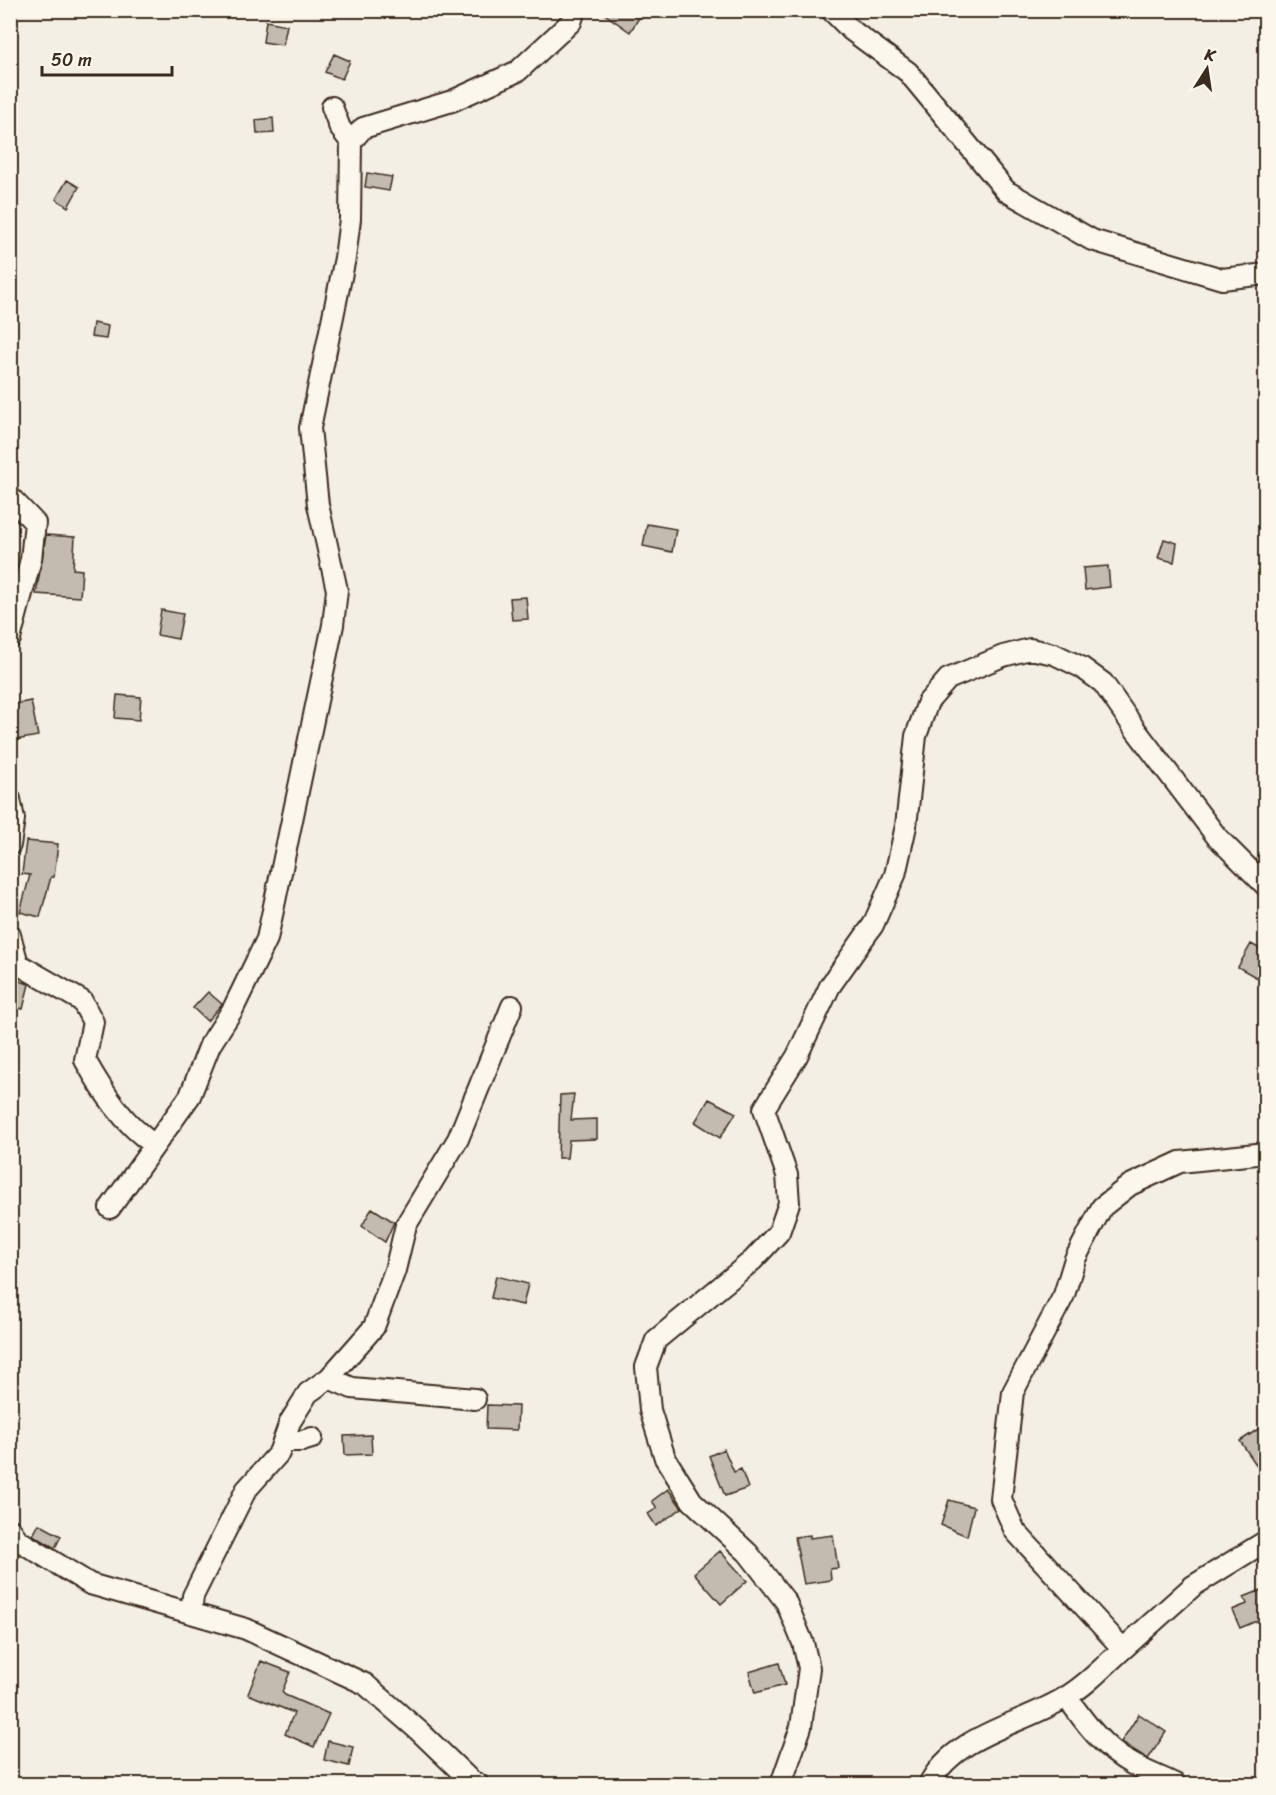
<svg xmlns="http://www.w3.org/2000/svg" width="1276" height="1795" font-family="Sriracha,sans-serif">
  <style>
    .building { fill: #c3bbb0; stroke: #3b2a1e; stroke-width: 1.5 }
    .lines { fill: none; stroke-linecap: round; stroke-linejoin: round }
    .minor-casing { stroke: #3b2a1e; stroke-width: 24 }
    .minor { stroke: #fbf7ec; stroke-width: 20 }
  </style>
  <rect width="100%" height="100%" fill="#f3efe4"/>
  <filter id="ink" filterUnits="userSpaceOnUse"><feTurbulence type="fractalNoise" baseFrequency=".0167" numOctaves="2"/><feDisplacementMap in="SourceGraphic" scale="12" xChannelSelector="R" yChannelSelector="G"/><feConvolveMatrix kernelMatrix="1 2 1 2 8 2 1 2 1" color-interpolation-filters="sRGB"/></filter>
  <g filter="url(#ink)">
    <path class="building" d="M 599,10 L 644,10 L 630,32 Z
      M 266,21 L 287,25 L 283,45 L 263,42 Z
      M 334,54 L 350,61 L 342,79 L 325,72 Z
      M 273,118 L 274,133 L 257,134 L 256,120 Z
      M 367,173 L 392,177 L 389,191 L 365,187 Z
      M 67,180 L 79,187 L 68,207 L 56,199 Z
      M 93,323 L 108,326 L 106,339 L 91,337 Z
      M 647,524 L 676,529 L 672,552 L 643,546 Z
      M 46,535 L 75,537 L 73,569 L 82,570 L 80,597 L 36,594 Z
      M 1164,539 L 1177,543 L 1174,562 L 1158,558 Z
      M 1108,566 L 1110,587 L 1085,590 L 1083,568 Z
      M 526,597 L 528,619 L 512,620 L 510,598 Z
      M 161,610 L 183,614 L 178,639 L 157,635 Z
      M 117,695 L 141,697 L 139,720 L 115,718 Z
      M 31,701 L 38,736 L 10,741 L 10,705 Z
      M 26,841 L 58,844 L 54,877 L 51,877 L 40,917 L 20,912 L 30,875 L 22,874 Z
      M 1251,944 L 1266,952 L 1266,983 L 1238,967 Z
      M 10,978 L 29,984 L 23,1009 L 10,1006 Z
      M 208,992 L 222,1004 L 207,1021 L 193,1008 Z
      M 574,1094 L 571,1120 L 597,1119 L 597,1139 L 569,1140 L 567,1158 L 558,1158 L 560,1095 Z
      M 709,1099 L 736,1113 L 720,1138 L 695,1122 Z
      M 372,1208 L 394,1222 L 385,1242 L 362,1226 Z
      M 496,1276 L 528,1284 L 523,1305 L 491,1298 Z
      M 487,1405 L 518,1406 L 517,1430 L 486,1429 Z
      M 1266,1424 L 1266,1479 L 1240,1441 Z
      M 371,1435 L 372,1454 L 345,1455 L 344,1436 Z
      M 724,1449 L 734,1472 L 741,1469 L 748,1488 L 725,1496 L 709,1456 Z
      M 668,1489 L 682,1508 L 656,1526 L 648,1514 L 657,1508 L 652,1501 Z
      M 949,1500 L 974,1507 L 967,1536 L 941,1525 Z
      M 39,1524 L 61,1536 L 55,1548 L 33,1535 Z
      M 810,1535 L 810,1538 L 833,1535 L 838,1568 L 830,1569 L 831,1580 L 804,1584 L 795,1537 Z
      M 720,1551 L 747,1581 L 721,1604 L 694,1573 Z
      M 1266,1588 L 1266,1617 L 1240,1628 L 1232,1610 L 1247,1604 L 1244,1597 Z
      M 261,1661 L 290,1672 L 282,1692 L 285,1695 L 329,1714 L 314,1747 L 285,1734 L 294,1713 L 248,1694 Z
      M 779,1663 L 785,1685 L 755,1693 L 749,1672 Z
      M 1139,1714 L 1166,1732 L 1148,1759 L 1121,1742 Z
      M 328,1741 L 353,1747 L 349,1766 L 324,1760 Z"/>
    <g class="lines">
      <g class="minor-casing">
        <path id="minor" d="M 831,10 L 851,30 L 908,72 L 1006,191 L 1092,240 L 1222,279 L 1266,274
          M 332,107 L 340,128 L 351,142
          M 10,497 L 35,523 L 31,559 L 10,639
          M 10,799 L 14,819 L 10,845
          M 10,935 L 18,964 L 82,1001 L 93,1022 L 85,1060 C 103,1092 124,1125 155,1145 L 110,1208
          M 155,1145 L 190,1096 L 210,1045 L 233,1009 L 267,939 L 333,625 L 337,590 L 318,505 L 310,428 L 345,258 L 350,219 L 351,142 L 363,128 L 452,101 L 518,71 L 571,22 L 575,10
          M 329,1378 L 374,1327 L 395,1270 L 406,1225 L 458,1139 L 512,1006
          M 283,1441 L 302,1441 L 312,1438
          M 10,1529 L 18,1540 L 90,1584 L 246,1629 L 365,1684 L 419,1731 L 471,1781 L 478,1784
          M 191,1613 L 193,1596 L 246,1490 L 279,1453 L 290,1422 L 308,1393 L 329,1378 L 352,1388 L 475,1399
          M 1123,1649 L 1193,1586 L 1266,1541
          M 1067,1697 C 1084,1722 1105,1750 1132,1764 C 1146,1772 1161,1777 1175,1784
          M 781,1784 L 801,1727 L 809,1668 L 803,1643 L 786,1602 L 748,1553 L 692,1501 L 665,1458 L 650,1410 L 646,1367 L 656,1340 L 753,1260 L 779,1232 L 789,1203 L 787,1175 L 764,1109 L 797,1056 L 830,986 L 873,925 L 895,875 L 906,826 L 916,736 L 928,702 L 948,679 L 1003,656 L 1030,649 L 1054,654 L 1081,667 L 1103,683 L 1135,729 L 1217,837 L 1266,886
          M 929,1784 C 955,1734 1021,1725 1066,1697 C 1087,1685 1105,1665 1123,1649 L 1015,1531 L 1001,1499 L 1013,1392 L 1064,1295 L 1075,1259 L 1102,1207 L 1130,1185 L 1180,1162 L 1266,1153"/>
      </g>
      <use href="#minor" class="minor"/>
    </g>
  </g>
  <rect width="1276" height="1795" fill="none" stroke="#fbf7ec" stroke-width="36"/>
  <rect x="18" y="18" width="1240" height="1759" fill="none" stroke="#3b2a1e" stroke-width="2" filter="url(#ink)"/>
  <g transform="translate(1207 69) rotate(12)" stroke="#fbf7ec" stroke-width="4.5" paint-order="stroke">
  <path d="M0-4.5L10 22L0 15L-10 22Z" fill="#3b2a1e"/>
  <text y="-9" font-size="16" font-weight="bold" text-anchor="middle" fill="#3b2a1e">K</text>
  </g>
  <path d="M42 66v9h130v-9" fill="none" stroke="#3b2a1e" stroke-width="3"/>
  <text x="51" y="66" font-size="18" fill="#3b2a1e" stroke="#fbf7ec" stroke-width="4.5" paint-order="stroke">50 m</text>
</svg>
